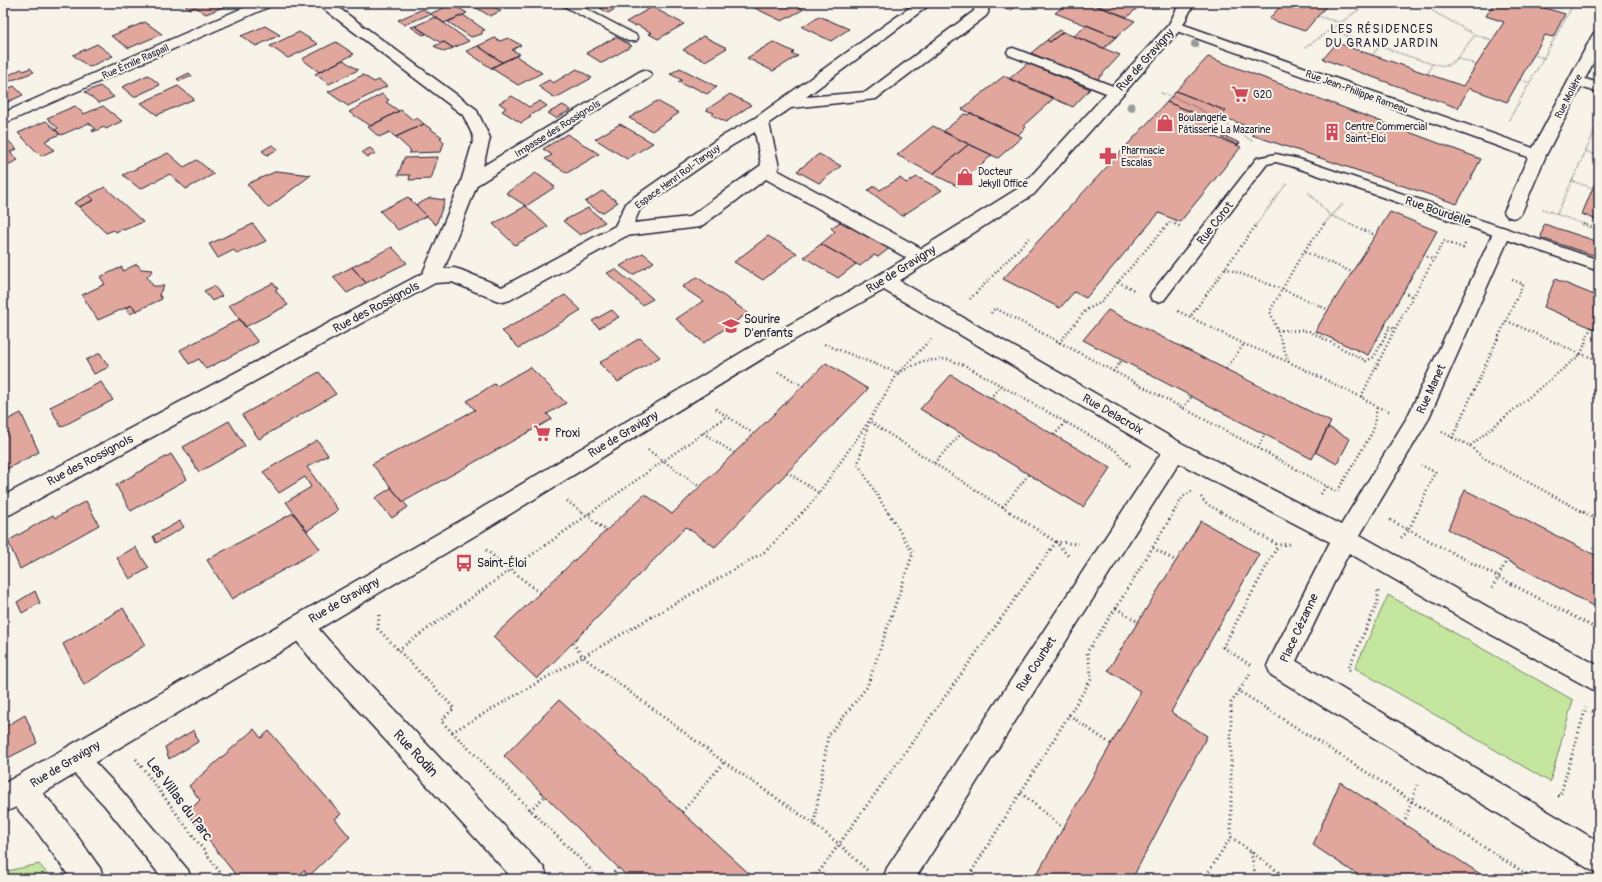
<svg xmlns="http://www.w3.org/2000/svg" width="1602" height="882" font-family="Pangolin,sans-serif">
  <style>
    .green { fill: #c5e69e; stroke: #74846c }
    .building { fill: #e1a79d; stroke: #22223b }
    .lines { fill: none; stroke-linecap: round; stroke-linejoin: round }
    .service-casing { stroke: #22223b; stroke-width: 3 }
    .minor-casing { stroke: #22223b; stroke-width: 3 }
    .tertiary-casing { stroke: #22223b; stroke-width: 3 }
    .path-far2 { stroke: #22223b; stroke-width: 2; stroke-dasharray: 0.5 2; stroke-linecap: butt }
    .path-far1 { stroke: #22223b; stroke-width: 2.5; stroke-dasharray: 1 3; stroke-linecap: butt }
    .path { stroke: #22223b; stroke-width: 3; stroke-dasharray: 1 3.5; stroke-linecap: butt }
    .service { fill: #f7f3e8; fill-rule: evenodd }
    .minor { fill: #f7f3e8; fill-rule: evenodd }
    .tertiary { fill: #f7f3e8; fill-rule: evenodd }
    .tree { fill: #989b97 }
    .labels { text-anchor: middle; stroke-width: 4; stroke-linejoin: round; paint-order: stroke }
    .far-street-label { font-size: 10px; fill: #22223b; stroke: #f7f3e8 }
    .far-poi-label { font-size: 10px; fill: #22223b; stroke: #f7f3e8; text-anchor: start }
    .far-quarter-label { font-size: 12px; letter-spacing: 1px; fill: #22223b; stroke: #f7f3e8 }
    .street-label { font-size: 12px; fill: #22223b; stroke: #f7f3e8 }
    .poi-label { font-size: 12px; fill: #22223b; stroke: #f7f3e8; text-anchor: start }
    .near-street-label { font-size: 14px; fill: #22223b; stroke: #f7f3e8 }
  </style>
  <rect width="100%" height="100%" fill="#f7f3e8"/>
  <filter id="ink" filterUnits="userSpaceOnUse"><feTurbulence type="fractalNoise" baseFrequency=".025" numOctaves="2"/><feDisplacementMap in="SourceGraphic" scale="8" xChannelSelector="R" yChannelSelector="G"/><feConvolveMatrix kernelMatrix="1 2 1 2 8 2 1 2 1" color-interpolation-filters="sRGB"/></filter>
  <g filter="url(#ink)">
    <path class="green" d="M 1388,595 L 1573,700 L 1550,782 L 1355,668 Z
      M 39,864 L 52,879 L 3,879 L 3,872 Z"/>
    <path class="building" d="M 119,3 L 138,3 L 140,4 L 127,9 Z
      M 182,3 L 233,3 L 206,14 L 195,7 L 190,9 Z
      M 468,3 L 487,3 L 501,11 L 490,16 Z
      M 595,3 L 626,3 L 608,13 L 600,8 L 603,7 Z
      M 744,3 L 792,3 L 804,9 L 782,21 Z
      M 1010,3 L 1021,3 L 1010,11 L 1003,8 Z
      M 1068,3 L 1090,3 L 1135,21 L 1116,37 L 1055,13 Z
      M 1090,3 L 1143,3 L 1127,17 Z
      M 1283,3 L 1329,3 L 1305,31 L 1269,19 Z
      M 1494,3 L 1528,3 L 1565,14 L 1553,37 L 1545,35 L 1507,102 L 1469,88 L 1458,108 L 1323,59 L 1337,43 L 1463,86 L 1504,22 L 1486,16 Z
      M 452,4 L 467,13 L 444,23 L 430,14 Z
      M 652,7 L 684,24 L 658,39 L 649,34 L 652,33 L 637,25 L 634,26 L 626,22 Z
      M 423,9 L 430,14 L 404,25 L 398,20 Z
      M 463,15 L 485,30 L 482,31 L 482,34 L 471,37 L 448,22 Z
      M 819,16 L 849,29 L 831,41 L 802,27 Z
      M 435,17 L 444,23 L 469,41 L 453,48 L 444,42 L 441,43 L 415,26 Z
      M 145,22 L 162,34 L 129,48 L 111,36 Z
      M 1087,25 L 1116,37 L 1104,48 L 1074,36 Z
      M 265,26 L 280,35 L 256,46 L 241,36 Z
      M 415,26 L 426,34 L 423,35 L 411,27 Z
      M 1059,30 L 1063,32 L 1050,42 L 1047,40 Z
      M 299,32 L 318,44 L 288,58 L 270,46 Z
      M 1063,32 L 1120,55 L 1096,81 L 1031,53 L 1047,40 L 1050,42 Z
      M 703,36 L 727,48 L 705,61 L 683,50 Z
      M 616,37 L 632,46 L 602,63 L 586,53 Z
      M 495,38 L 500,41 L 508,38 L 521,45 L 512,50 L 520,54 L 502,62 L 478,46 Z
      M 336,42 L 354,54 L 319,72 L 302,59 Z
      M 444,42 L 453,48 L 444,52 L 434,46 Z
      M 773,42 L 794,52 L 792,54 L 798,56 L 773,71 L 747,58 Z
      M 97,44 L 113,56 L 89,67 L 73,55 Z
      M 478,46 L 502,62 L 491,68 L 466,51 Z
      M 516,56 L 542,73 L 518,85 L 491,68 Z
      M 1208,57 L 1481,159 L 1457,204 L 1252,135 L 1256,130 L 1221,116 L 1226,111 L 1176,91 Z
      M 343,60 L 358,70 L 329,84 L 315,74 Z
      M 1028,63 L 1090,89 L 1073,107 L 1009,79 Z
      M 30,68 L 34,72 L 10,81 L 5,77 L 21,69 L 24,71 Z
      M 680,68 L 717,87 L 707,94 L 691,86 L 688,87 L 678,82 L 682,80 L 670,74 Z
      M 577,69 L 592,78 L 555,98 L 538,86 L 549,80 L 553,83 Z
      M 189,73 L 192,76 L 180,81 L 177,79 Z
      M 148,75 L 160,85 L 134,97 L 122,87 Z
      M 363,75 L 374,82 L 379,80 L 387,86 L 348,106 L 328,92 Z
      M 1004,76 L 1054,98 L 1024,125 L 1026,127 L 1018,135 L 962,109 Z
      M 14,86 L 23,95 L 3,104 L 3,91 Z
      M 100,86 L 114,97 L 99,103 L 85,92 Z
      M 178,86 L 194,99 L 157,115 L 141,103 Z
      M 1176,91 L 1226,111 L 1221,116 L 1225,117 L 1210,134 L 1202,132 L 1212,120 L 1167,102 Z
      M 382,94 L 389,100 L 386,102 L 399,111 L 371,126 L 349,112 Z
      M 730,94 L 751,105 L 726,122 L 712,115 L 714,113 L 706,110 Z
      M 512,96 L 529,107 L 540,101 L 547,106 L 529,116 L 531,117 L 521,123 L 502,111 L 506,108 L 499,103 Z
      M 657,101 L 679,113 L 652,131 L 629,118 Z
      M 1167,102 L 1212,120 L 1202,132 L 1241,147 L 1180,222 L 1159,213 L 1086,298 L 1074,292 L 1060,308 L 1003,279 Z
      M 563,105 L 571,110 L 556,118 L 548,113 Z
      M 75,106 L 84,114 L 103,106 L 122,121 L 106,129 L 104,127 L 93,132 L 92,130 L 96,129 L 89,123 L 61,135 L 55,130 L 58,128 L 47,118 Z
      M 401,110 L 413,120 L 417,118 L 424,124 L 395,137 L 390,132 L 379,137 L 368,127 Z
      M 970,113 L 1018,135 L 1022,137 L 998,158 L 943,132 L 964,114 L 968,115 Z
      M 46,121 L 60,134 L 45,141 L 54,150 L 41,156 L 18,133 Z
      M 424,124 L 442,137 L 440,138 L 444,142 L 441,152 L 409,153 L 411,151 L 396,137 Z
      M 620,124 L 653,143 L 627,159 L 595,139 Z
      M 933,126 L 969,144 L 933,174 L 897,155 Z
      M 567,134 L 599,154 L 567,173 L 545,159 L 552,155 L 543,149 Z
      M 1224,136 L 1240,143 L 1238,145 L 1222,138 Z
      M 5,138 L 17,149 L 10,152 L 18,160 L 3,167 L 3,139 Z
      M 969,144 L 992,155 L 957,186 L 933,174 Z
      M 272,145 L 278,149 L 267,155 L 262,151 Z
      M 370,148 L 376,153 L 368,157 L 362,152 Z
      M 168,153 L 184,167 L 197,160 L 214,174 L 186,189 L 170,174 L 140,189 L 123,175 Z
      M 819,154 L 841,166 L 819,183 L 797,171 Z
      M 438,157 L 431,179 L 409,180 L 410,175 L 398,175 L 404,158 Z
      M 277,171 L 311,175 L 268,208 L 247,184 Z
      M 536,173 L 555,187 L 526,206 L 506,193 Z
      M 1599,173 L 1599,221 L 1582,214 Z
      M 917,177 L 942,190 L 902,216 L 868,190 L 875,186 L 880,190 L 900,178 L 906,183 Z
      M 105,187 L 143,222 L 124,230 L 122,229 L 116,232 L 114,230 L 106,233 L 79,207 L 94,200 L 89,195 Z
      M 602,191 L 618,202 L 602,213 L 585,202 Z
      M 89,195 L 94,200 L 79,207 L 74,203 Z
      M 408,197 L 427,216 L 398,230 L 380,211 Z
      M 430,198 L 445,200 L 436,225 L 416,205 Z
      M 526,206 L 548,227 L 515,245 L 493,224 Z
      M 588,208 L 605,222 L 580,235 L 563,221 Z
      M 1390,212 L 1437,231 L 1368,355 L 1315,331 Z
      M 843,220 L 891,247 L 878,257 L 874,255 L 860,266 L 821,244 L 835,232 L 831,228 Z
      M 253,224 L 266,241 L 237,254 L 234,250 L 218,258 L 209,244 Z
      M 1544,224 L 1599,242 L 1599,257 L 1541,238 Z
      M 768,236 L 797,253 L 763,280 L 734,262 Z
      M 821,244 L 856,264 L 838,278 L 804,257 Z
      M 392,247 L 407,263 L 366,283 L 352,267 Z
      M 643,253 L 654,262 L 633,275 L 620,266 Z
      M 137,264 L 141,269 L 153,270 L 147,277 L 153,286 L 164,286 L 159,294 L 162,299 L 136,311 L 132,305 L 98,320 L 82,295 L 105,284 L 100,277 L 122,267 L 123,271 Z
      M 352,267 L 366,283 L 347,293 L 333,277 Z
      M 615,269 L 628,280 L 630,279 L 653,299 L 642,305 L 607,273 Z
      M 697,277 L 748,313 L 704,343 L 676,319 L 703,301 L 682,287 Z
      M 1555,279 L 1599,297 L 1599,331 L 1544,307 Z
      M 273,283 L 278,289 L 275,290 L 288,305 L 245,327 L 229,305 Z
      M 214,286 L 222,296 L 212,301 L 204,291 Z
      M 565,295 L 581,310 L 519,348 L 502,331 Z
      M 132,305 L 136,311 L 130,314 L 125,308 Z
      M 612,310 L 619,317 L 599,328 L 592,321 Z
      M 1108,310 L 1331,422 L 1312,459 L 1083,340 Z
      M 240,319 L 258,342 L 206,369 L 199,359 L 189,364 L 180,350 Z
      M 640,338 L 660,357 L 618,382 L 599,363 Z
      M 100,353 L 109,367 L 94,374 L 86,360 Z
      M 826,363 L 868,389 L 715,547 L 686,527 L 537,679 L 493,637 L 645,494 L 672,514 Z
      M 530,367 L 566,403 L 547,414 L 552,419 L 403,502 L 372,464 L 475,410 L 467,401 L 494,384 L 497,386 Z
      M 319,372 L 336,394 L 259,439 L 242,415 Z
      M 951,375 L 1111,468 L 1083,507 L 920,409 Z
      M 101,382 L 113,400 L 61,427 L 50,407 Z
      M 21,413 L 39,452 L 3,471 L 3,422 Z
      M 229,421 L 245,446 L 199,472 L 183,447 Z
      M 1328,427 L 1350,439 L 1337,464 L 1315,452 Z
      M 317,440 L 328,455 L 307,467 L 338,510 L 307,531 L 286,502 L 311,487 L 305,477 L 279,493 L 263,472 Z
      M 171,454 L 187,479 L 131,511 L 116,485 Z
      M 391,488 L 408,507 L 392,518 L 375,498 Z
      M 1465,490 L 1599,557 L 1599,609 L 1448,529 Z
      M 86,501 L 99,525 L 20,569 L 8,541 L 53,515 L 55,518 Z
      M 293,513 L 320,549 L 232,599 L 207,560 Z
      M 180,521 L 184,527 L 156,543 L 153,536 Z
      M 1201,521 L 1259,554 L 1171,712 L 1207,736 L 1132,879 L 1034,879 L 1141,692 L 1108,670 Z
      M 135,547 L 149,568 L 130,579 L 117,558 Z
      M 35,591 L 40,603 L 22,613 L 17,602 Z
      M 123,608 L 145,645 L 84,685 L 63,644 Z
      M 559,700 L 682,812 L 755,879 L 630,879 L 504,756 Z
      M 25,715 L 37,743 L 6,759 L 3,748 L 3,728 Z
      M 254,729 L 261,738 L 269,731 L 341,814 L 335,819 L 350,837 L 308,877 L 304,870 L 295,879 L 239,879 L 187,813 L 200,800 L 189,786 Z
      M 194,730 L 198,742 L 169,759 L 165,747 Z
      M 1340,782 L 1404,824 L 1488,879 L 1364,879 L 1313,845 Z"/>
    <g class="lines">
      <g class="service-casing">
        <path id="service" d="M 560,3 L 575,3 L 636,35 L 638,38 L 636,41 L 628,41 L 562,5 Z
          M 1013,48 L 1121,89 L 1122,92 L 1121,95 L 1111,95 L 1009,55 L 1007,52 L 1009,49 Z
          M 1276,154 L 1299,159 L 1599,260 L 1599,271 L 1291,166 L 1276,162 L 1267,164 L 1164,300 L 1158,302 L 1152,300 L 1150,296 L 1152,292 L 1257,158 Z
          M 75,747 L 83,750 L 121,790 L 188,870 L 191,879 L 163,879 L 105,806 L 67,766 L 64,758 L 67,750 Z"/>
      </g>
      <g class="minor-casing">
        <path id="minor" d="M 254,3 L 273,3 L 271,6 L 3,124 L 3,113 Z
          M 316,3 L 332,3 L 476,109 L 490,138 L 483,166 L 639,72 L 644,70 L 649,72 L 652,75 L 649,78 L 477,185 L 444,269 L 454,268 L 461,270 L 502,287 L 615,226 L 627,202 L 719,138 L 755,118 L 916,3 L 932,3 L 806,97 L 866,92 L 974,11 L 975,3 L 989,3 L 988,13 L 986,16 L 876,99 L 791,108 L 769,123 L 779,167 L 777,170 L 928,252 L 930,257 L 928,262 L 921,264 L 914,262 L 766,179 L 700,227 L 626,236 L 510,300 L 503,302 L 496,300 L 452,282 L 435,283 L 11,514 L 3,517 L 3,496 L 423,273 L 461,182 L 474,138 L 463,115 ZM 755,132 L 761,165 L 689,217 L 634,223 L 640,209 L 731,146 Z
          M 1176,22 L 1533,148 L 1592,36 L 1594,33 L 1599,32 L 1599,51 L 1585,79 L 1599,83 L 1599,93 L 1581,87 L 1546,155 L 1522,212 L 1519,216 L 1513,218 L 1507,216 L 1504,212 L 1528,157 L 1171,29 L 1169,26 L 1171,23 Z
          M 1502,227 L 1508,229 L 1511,233 L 1428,420 L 1360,535 L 1488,607 L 1599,666 L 1599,693 L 1470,623 L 1349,553 L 1340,570 L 1296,661 L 1599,842 L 1599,874 L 1589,869 L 1271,675 L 1267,666 L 1271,657 L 1330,542 L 1179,463 L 915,879 L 883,879 L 887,868 L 1161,453 L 877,286 L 874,281 L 877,276 L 884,274 L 891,276 L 1183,444 L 1341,525 L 1408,416 L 1493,233 L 1496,229 Z
          M 300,614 L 309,618 L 330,642 L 544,868 L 548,879 L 513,879 L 312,660 L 291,634 L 287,626 L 291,618 Z
          M 20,777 C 48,788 81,843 100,868 L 104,879 L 71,879 L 33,826 L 10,801 L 6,791 L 10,781 Z"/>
      </g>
      <g class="tertiary-casing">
        <path id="tertiary" d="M 1180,3 L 1194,3 L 1181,29 L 1034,194 L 891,286 L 783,346 L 476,535 L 30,801 L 3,813 L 3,784 L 460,521 L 769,336 L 877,276 L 1022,186 L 1169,24 Z"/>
      </g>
      <path class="path-far2" d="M 1318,16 L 1340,23
        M 1330,30 L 1432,64 L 1446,66 L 1456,60 L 1475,35 L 1419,3
        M 1475,35 L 1492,40
        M 1305,48 L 1368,3
        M 1372,55 L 1379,47
        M 1534,55 L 1544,58
        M 1457,58 L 1477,65
        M 1428,74 L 1432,64
        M 1520,80 L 1530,83
        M 1161,93 C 1194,104 1223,121 1252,141
        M 1509,120 L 1574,3
        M 1586,151 L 1599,156
        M 1572,181 L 1592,188
        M 1309,193 L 1330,215 L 1353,225
        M 1543,209 L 1586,225
        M 1557,214 L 1599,122
        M 1167,225 L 1170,222 L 1177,225
        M 1256,225 L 1286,184
        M 1323,225 L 1343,204"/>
      <path class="path-far1" d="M 1175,224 L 1181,227
        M 1350,224 L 1375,235
        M 1583,224 L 1599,230
        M 1305,252 L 1352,272
        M 1423,255 L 1434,260
        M 1225,268 L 1282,289 L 1329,310
        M 1118,282 L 1134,290
        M 1403,292 L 1413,297
        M 970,299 L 1031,236
        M 1178,311 L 1190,317 L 1257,224
        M 991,313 L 995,308 L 1258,448 L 1337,492 L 1373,431 L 1377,407
        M 1190,317 L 1244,344 L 1289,362 L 1361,397
        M 1385,325 L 1395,329
        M 1591,327 L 1581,354 L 1599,360
        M 1277,330 L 1309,331 L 1366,361 L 1374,357 L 1390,327
        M 1059,343 L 1086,310 L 1100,303 L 1168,224
        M 1289,362 L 1270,311 L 1302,254 L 1324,224
        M 1226,369 L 1244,344
        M 900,371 L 931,339
        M 778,372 L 803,386
        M 1113,372 L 1122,360
        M 898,373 L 923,361 L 947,359 L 966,366 L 1115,450 L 1130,466
        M 990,398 L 1001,386
        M 1183,408 L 1192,396
        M 716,409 L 754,434
        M 1389,411 L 1377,407 L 1361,397 L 1395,329 L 1444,241 L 1463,248 L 1465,244
        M 1442,432 L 1470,446 L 1581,354 L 1507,321
        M 703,433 L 734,453
        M 1054,435 L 1066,422
        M 1452,438 L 1523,284 L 1510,279
        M 1470,446 L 1482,457 L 1585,513
        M 1258,448 L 1265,434
        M 648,450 L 700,487
        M 934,463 L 961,434
        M 787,472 L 819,493
        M 1321,494 L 1326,486
        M 1201,497 L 1205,503 L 1223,513
        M 567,501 L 583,513
        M 1003,507 L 1029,474
        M 590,513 L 727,416
        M 802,513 L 814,500 L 869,421 L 898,373 L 824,344
        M 888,513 L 858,464 L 869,421 L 1011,513
        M 1173,513 L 1183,497 L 1192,491
        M 1417,513 L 1435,472 L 1421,465"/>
      <path class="path" d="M 582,512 L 607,531
        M 1010,512 L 1056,542 L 1070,558
        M 1221,512 L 1278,545 L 1291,544
        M 1417,512 L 1409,530 L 1599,630
        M 1583,512 L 1599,521
        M 1390,520 L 1409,530 L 1401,538
        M 1153,548 L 1176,561
        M 486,550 L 540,593
        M 1492,588 L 1507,560
        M 1116,608 L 1138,622
        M 379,615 L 378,629 L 454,708 L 441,721 L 600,879
        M 1595,627 L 1599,615
        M 573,643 L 583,657 L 724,762 L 814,824
        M 398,650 L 592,512
        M 1250,665 L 1223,647 L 1278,545
        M 1350,670 L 1348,669 L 1378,602 L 1378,591
        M 1250,674 L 1239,691 L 1534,879
        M 1239,691 L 1231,703 L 1231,837 L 1288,879
        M 1592,711 L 1599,714
        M 1069,715 L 1111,744
        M 452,732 L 766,551 L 803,512
        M 136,759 L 225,879
        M 1021,793 L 1063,828
        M 1558,796 L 1560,796 L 1586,707
        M 530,810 L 545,796
        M 682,812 L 724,762
        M 1404,824 L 1417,785
        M 1251,852 L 1256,879
        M 867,870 L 839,844 L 814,824 L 828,736 L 867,687 L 913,553 L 888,512
        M 608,879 L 618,868
        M 814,879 L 1056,542 L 1078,544
        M 967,879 L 1092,678 L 1087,652 L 1116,608 L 1174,512
        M 1204,879 L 1231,837
        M 1518,879 L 1520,871"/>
      <use href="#service" class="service"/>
      <use href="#minor" class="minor"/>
      <use href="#tertiary" class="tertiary"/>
    </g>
    <g class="tree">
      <circle cx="1195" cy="44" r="4"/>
      <circle cx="1131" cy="107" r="4.5"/>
    </g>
  </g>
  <defs>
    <g id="supermarket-bare" transform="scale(1.38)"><path d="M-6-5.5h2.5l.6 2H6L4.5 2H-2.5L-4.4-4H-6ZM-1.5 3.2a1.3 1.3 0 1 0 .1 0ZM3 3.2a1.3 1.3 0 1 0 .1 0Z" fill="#d1495b" stroke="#f7f3e8" stroke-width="2.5" paint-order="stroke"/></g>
    <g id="shop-bare" transform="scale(1.38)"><path d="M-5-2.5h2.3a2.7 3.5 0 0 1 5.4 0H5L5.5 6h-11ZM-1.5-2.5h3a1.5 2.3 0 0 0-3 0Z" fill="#d1495b" stroke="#f7f3e8" stroke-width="2.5" paint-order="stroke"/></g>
    <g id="building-bare" transform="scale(1.38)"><path d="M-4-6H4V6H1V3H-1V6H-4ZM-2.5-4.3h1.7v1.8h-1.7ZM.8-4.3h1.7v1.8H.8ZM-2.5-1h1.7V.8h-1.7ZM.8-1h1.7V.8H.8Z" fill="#d1495b" stroke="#f7f3e8" stroke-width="2.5" paint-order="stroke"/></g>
    <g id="pharmacy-bare" transform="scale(1.38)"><path d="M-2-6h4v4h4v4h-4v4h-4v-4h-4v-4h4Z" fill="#d1495b" stroke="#f7f3e8" stroke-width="2.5" paint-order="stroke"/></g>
    <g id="school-bare" transform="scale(1.38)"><path d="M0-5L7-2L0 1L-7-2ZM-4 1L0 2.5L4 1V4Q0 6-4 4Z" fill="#d1495b" stroke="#f7f3e8" stroke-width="2.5" paint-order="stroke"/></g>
    <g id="bus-bare" transform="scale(1.38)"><path d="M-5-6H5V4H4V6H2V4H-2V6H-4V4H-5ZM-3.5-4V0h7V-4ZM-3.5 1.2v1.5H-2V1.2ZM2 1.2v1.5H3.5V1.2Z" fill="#d1495b" stroke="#f7f3e8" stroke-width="2.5" paint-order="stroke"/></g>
  </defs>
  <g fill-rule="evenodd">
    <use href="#supermarket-bare" x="1240" y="94"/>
    <use href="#shop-bare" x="1165" y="123"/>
    <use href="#building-bare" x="1332" y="132"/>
    <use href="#pharmacy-bare" x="1108" y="156"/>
    <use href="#shop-bare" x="965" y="177"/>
    <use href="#school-bare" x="731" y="326"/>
    <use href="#supermarket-bare" x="542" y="433"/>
    <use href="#bus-bare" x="464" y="563"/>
  </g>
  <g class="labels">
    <g class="far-street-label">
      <text transform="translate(135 61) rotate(-24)" y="4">Rue Émile Raspail</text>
      <text transform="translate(1357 91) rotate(20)" y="4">Rue Jean-Philippe Rameau</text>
      <text transform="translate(1568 96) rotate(-63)" y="4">Rue Molière</text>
      <text transform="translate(557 128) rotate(-32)" y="4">Impasse des Rossignols</text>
      <text transform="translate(677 176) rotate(-36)" y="4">Espace Henri Rol-Tanguy</text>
    </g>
    <g class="far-poi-label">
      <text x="1253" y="98">G20</text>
      <text x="1178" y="121">Boulangerie<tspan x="1178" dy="12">Pâtisserie La Mazarine</tspan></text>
      <text x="1345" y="130">Centre Commercial<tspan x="1345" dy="12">Saint-Eloi</tspan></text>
      <text x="1121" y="154">Pharmacie<tspan x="1121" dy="12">Escalas</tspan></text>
      <text x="978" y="175">Docteur<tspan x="978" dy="12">Jekyll Office</tspan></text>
    </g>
    <g class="far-quarter-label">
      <text x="1382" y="33">LES RÉSIDENCES<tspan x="1382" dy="14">DU GRAND JARDIN</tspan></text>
    </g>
    <g class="street-label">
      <text transform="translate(1145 60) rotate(-48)" y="4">Rue de Gravigny</text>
      <text transform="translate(1438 211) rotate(19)" y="4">Rue Bourdelle</text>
      <text transform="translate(1215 223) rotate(-52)" y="4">Rue Corot</text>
      <text transform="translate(901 269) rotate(-32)" y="4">Rue de Gravigny</text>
      <text transform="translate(376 307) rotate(-28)" y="4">Rue des Rossignols</text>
      <text transform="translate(1431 389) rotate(-65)" y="4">Rue Manet</text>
      <text transform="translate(1113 414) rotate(30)" y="4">Rue Delacroix</text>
      <text transform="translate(623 434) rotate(-31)" y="4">Rue de Gravigny</text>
      <text transform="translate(90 460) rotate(-28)" y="4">Rue des Rossignols</text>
      <text transform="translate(344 600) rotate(-30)" y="4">Rue de Gravigny</text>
      <text transform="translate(1299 628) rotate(-65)" y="4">Place Cézanne</text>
      <text transform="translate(1036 664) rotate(-57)" y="4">Rue Courbet</text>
      <text transform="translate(65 764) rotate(-31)" y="4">Rue de Gravigny</text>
    </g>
    <g class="poi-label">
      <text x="744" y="323">Sourire<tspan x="744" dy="14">D'enfants</tspan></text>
      <text x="555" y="437">Proxi</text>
      <text x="477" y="567">Saint-Éloi</text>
    </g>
    <g class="near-street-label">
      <text transform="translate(416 753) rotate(47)" y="5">Rue Rodin</text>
      <text transform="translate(180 799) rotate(53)" y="5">Les Villas du Parc</text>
    </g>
  </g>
  <rect width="1602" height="882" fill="none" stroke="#f7f3e8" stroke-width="16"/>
  <rect x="8" y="8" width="1586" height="866" fill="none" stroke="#22223b" stroke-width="1.5" filter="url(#ink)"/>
</svg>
